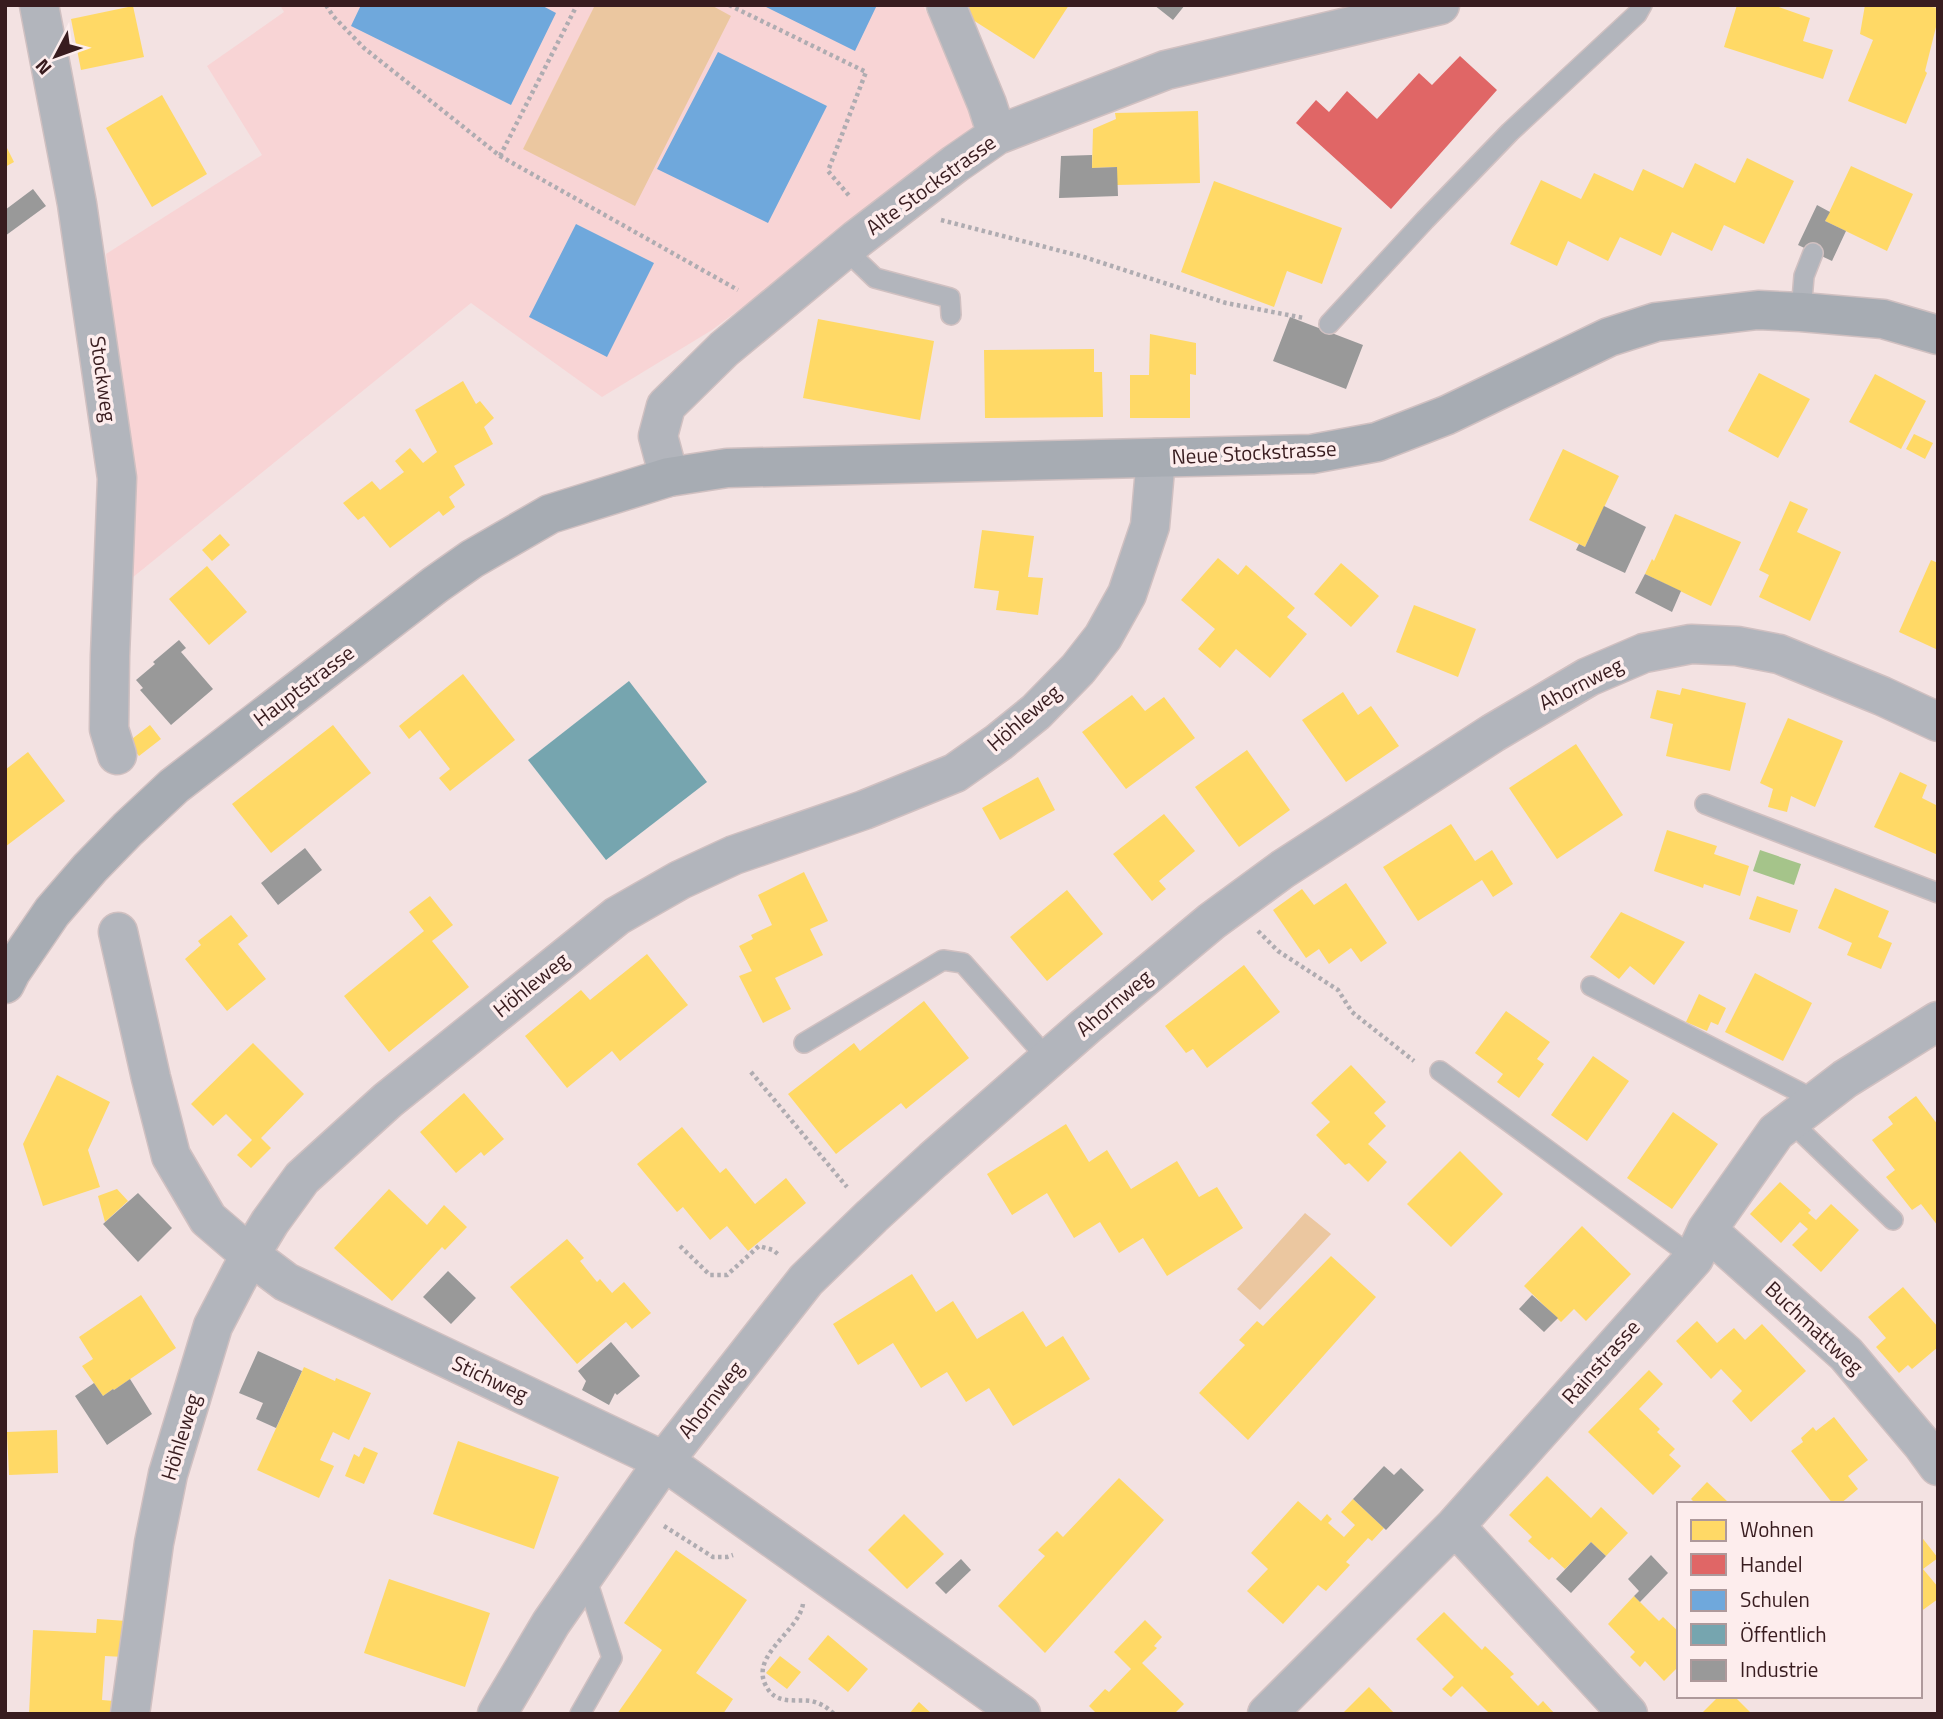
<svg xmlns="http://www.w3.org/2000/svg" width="1943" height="1719" font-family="'Titillium Web',sans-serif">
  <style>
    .built { fill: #f8d4d5 }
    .green { fill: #ebc7a0 }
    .water { fill: #a5c48a }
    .homes { fill: #ffd966 }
    .shops { fill: #e06666 }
    .schools { fill: #6fa8dc }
    .public { fill: #76a5af }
    .industry { fill: #999 }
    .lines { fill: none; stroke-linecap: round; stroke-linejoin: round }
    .lane-casing { stroke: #d0c0c1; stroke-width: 22 }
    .street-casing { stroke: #d0c0c1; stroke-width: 41 }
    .secondary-casing { stroke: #d0c0c1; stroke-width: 41 }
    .path { stroke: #afacb1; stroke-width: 4.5; stroke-dasharray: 3.5 3.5; stroke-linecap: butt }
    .lane { stroke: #b2b5bc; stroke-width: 19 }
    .street { stroke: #b2b5bc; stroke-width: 38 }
    .secondary { stroke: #a7acb3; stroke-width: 38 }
    .labels { text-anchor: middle; stroke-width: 7; stroke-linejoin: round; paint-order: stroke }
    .street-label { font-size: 21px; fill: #381c1f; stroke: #fdeded }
  </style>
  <rect width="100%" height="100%" fill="#f3e2e2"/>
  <path class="built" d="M 280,5 L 923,5 L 984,126 L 712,330 L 602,397 L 471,303 L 127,582 L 115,333 L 106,254 L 262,155 L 207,66 L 284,12 Z"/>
  <path class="green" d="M 595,5 L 711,5 L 731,16 L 635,206 L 523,149 Z
    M 1305,1213 L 1331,1234 L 1260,1310 L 1237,1289 Z"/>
  <path class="water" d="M 1760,850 L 1801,864 L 1794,885 L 1753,871 Z"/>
  <path class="homes" d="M 966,5 L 1069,5 L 1034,59 L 962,13 Z
    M 1737,5 L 1773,5 L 1810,18 L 1803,41 L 1833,50 L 1823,79 L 1724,47 Z
    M 1865,5 L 1919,5 L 1938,8 L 1938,19 L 1925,71 L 1927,73 L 1906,124 L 1848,101 L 1873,40 L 1860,34 Z
    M 133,6 L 144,57 L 81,70 L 71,19 Z
    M 162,95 L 207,174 L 152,207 L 106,128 Z
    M 1198,111 L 1200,183 L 1117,185 L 1117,167 L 1092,168 L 1093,129 L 1116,119 L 1115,113 Z
    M 5,144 L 14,162 L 5,167 Z
    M 1747,158 L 1794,181 L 1764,244 L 1724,225 L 1712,251 L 1672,232 L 1661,256 L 1620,237 L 1608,261 L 1568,241 L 1557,266 L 1510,244 L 1541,180 L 1581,199 L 1594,173 L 1633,191 L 1643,169 L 1683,188 L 1695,163 L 1735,183 Z
    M 1851,166 L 1913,194 L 1887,251 L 1825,221 Z
    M 1214,181 L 1342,228 L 1322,284 L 1287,271 L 1274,307 L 1181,272 Z
    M 818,319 L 934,341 L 920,420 L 803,398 Z
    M 1150,334 L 1196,343 L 1196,375 L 1190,374 L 1190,418 L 1130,418 L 1130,375 L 1149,375 Z
    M 1094,349 L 1094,372 L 1102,372 L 1103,417 L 985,418 L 984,350 Z
    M 1759,373 L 1810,399 L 1778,458 L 1728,431 Z
    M 1875,374 L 1926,401 L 1901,449 L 1849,422 Z
    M 463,381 L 476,404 L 480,401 L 494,418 L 484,427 L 493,444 L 454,466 L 465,485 L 449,497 L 455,507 L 443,516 L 439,511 L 390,548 L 364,516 L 358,520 L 343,503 L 372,481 L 380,490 L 404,472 L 395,461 L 410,448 L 423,463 L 437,452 L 415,410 Z
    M 1914,434 L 1933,443 L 1925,459 L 1906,449 Z
    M 1563,449 L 1619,476 L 1585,547 L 1529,520 Z
    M 1790,501 L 1808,509 L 1797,532 L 1841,552 L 1810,621 L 1759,597 L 1769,575 L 1759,570 Z
    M 1675,514 L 1741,542 L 1711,606 L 1645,574 L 1652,559 L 1654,561 Z
    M 982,530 L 1034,536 L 1028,577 L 1043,578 L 1038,615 L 996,610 L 999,591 L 974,588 Z
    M 220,534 L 230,545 L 212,561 L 202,550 Z
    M 1218,558 L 1238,575 L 1246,565 L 1295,608 L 1287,617 L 1307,634 L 1270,678 L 1236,649 L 1220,668 L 1198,649 L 1215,629 L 1181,600 Z
    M 1931,560 L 1938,563 L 1938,650 L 1899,632 Z
    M 1341,563 L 1379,596 L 1351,627 L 1314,594 Z
    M 207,566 L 247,612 L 209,645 L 169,599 Z
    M 1414,605 L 1476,629 L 1458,677 L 1396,652 Z
    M 463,674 L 515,740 L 450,791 L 439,778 L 450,769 L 443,760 L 420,730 L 409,739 L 399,726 Z
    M 1682,688 L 1746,703 L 1730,771 L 1666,756 L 1673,724 L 1650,718 L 1657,690 L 1680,695 Z
    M 1343,692 L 1358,715 L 1371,706 L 1399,746 L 1346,782 L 1302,720 Z
    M 1132,695 L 1145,711 L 1164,697 L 1195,738 L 1126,789 L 1082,732 Z
    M 1788,718 L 1843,741 L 1815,807 L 1791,796 L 1787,812 L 1768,807 L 1773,789 L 1760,783 Z
    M 150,725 L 161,739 L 139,756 L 128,742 Z
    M 333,725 L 371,773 L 271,853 L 232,804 Z
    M 1576,744 L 1623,815 L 1557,859 L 1509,788 Z
    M 1247,750 L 1290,810 L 1239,847 L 1195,787 Z
    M 28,752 L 65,801 L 5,847 L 5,770 Z
    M 1900,772 L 1927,785 L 1922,798 L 1938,806 L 1938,855 L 1874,827 Z
    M 1038,777 L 1055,810 L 1000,840 L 982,808 Z
    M 1164,814 L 1195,851 L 1159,881 L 1166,889 L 1152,901 L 1113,854 Z
    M 1451,824 L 1475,861 L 1492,850 L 1513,884 L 1493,897 L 1482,880 L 1418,921 L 1383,867 Z
    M 1667,830 L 1717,846 L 1714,854 L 1749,866 L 1740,896 L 1704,884 L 1703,888 L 1654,871 Z
    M 804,872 L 828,921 L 810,929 L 823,955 L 775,978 L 791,1009 L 763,1023 L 739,976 L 752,971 L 739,946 L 753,939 L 751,935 L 772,925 L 758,895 Z
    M 1346,883 L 1387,943 L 1361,962 L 1351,948 L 1329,964 L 1319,949 L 1306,958 L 1273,910 L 1302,889 L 1314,905 Z
    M 1835,888 L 1889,911 L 1878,937 L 1892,943 L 1881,969 L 1847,955 L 1852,943 L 1818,928 Z
    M 1067,890 L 1103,934 L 1047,981 L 1010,937 Z
    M 430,896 L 453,925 L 432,941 L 469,987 L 389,1052 L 344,996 L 424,931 L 409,912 Z
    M 1757,896 L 1798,910 L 1790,933 L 1749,919 Z
    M 1621,912 L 1685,942 L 1654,985 L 1630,966 L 1619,979 L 1590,957 Z
    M 231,915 L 248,936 L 238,944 L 266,979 L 227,1011 L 185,959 L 201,945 L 198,941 Z
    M 647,954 L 688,1005 L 620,1061 L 612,1051 L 567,1088 L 525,1036 L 581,990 L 590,1000 Z
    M 1244,965 L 1280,1012 L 1207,1068 L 1193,1049 L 1186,1053 L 1165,1026 Z
    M 1755,973 L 1812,1003 L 1783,1061 L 1725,1032 Z
    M 1699,994 L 1726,1008 L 1718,1025 L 1711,1022 L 1707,1031 L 1686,1022 Z
    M 924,1001 L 969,1058 L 906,1109 L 901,1103 L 836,1154 L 788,1094 L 854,1043 L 860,1051 Z
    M 1506,1011 L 1550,1042 L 1537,1059 L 1544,1064 L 1519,1098 L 1497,1082 L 1503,1074 L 1475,1053 Z
    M 253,1043 L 304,1094 L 261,1138 L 271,1148 L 251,1168 L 237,1155 L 252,1140 L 226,1114 L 213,1126 L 191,1104 Z
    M 1593,1056 L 1629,1081 L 1587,1141 L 1551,1115 Z
    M 1351,1065 L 1386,1102 L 1374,1113 L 1386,1126 L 1368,1144 L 1387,1162 L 1368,1182 L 1349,1163 L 1345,1165 L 1316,1135 L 1330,1122 L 1311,1103 Z
    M 57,1075 L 110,1102 L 88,1150 L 100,1187 L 43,1206 L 23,1144 Z
    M 464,1093 L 504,1139 L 484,1156 L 481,1152 L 456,1173 L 420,1132 Z
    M 1916,1096 L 1938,1125 L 1938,1226 L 1921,1204 L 1912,1210 L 1886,1177 L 1895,1170 L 1872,1140 L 1893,1124 L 1888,1117 Z
    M 1673,1112 L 1718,1144 L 1672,1209 L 1627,1178 Z
    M 1066,1124 L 1089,1162 L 1107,1150 L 1131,1189 L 1177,1161 L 1199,1197 L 1217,1187 L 1243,1228 L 1167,1276 L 1143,1238 L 1119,1253 L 1100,1222 L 1074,1238 L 1047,1193 L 1012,1215 L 987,1174 Z
    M 682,1127 L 720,1173 L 726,1168 L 755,1204 L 786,1178 L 806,1203 L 748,1251 L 727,1226 L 710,1240 L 683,1207 L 677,1212 L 637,1164 Z
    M 1460,1151 L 1503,1194 L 1451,1247 L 1407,1204 Z
    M 1780,1182 L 1811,1210 L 1808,1213 L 1816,1220 L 1831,1204 L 1859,1230 L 1821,1272 L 1792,1245 L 1808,1229 L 1800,1222 L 1781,1243 L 1750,1214 Z
    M 117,1189 L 128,1201 L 105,1222 L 98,1196 Z
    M 389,1189 L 427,1225 L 444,1205 L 467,1227 L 445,1250 L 442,1247 L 392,1301 L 334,1248 Z
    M 1582,1226 L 1631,1274 L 1586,1321 L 1574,1309 L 1561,1322 L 1524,1286 Z
    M 567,1239 L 584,1258 L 580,1261 L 597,1282 L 600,1279 L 612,1293 L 624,1282 L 651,1313 L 632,1329 L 626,1322 L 577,1364 L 510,1287 Z
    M 1331,1256 L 1376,1297 L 1248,1440 L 1199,1393 L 1245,1345 L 1239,1340 L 1257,1321 L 1263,1326 Z
    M 912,1274 L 936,1312 L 953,1301 L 977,1339 L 1023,1311 L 1046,1347 L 1063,1336 L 1090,1379 L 1013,1426 L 989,1388 L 966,1402 L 947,1372 L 921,1388 L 893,1343 L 858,1365 L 833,1324 Z
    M 1903,1287 L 1938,1327 L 1938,1347 L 1912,1369 L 1908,1365 L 1899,1373 L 1876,1347 L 1886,1338 L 1868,1317 Z
    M 141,1295 L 176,1348 L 114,1390 L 113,1389 L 103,1396 L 82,1366 L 93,1359 L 79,1337 Z
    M 1697,1321 L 1717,1343 L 1734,1328 L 1745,1340 L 1762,1324 L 1806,1371 L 1751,1422 L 1732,1401 L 1742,1391 L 1721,1369 L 1711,1379 L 1676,1341 Z
    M 304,1367 L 335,1381 L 336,1378 L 371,1393 L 349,1440 L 333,1432 L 320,1460 L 334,1466 L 319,1498 L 257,1470 Z
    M 1649,1370 L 1663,1384 L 1639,1409 L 1660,1429 L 1657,1432 L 1675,1449 L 1669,1455 L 1681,1466 L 1653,1495 L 1588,1432 Z
    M 1834,1417 L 1868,1460 L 1848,1476 L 1858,1489 L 1840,1504 L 1833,1504 L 1791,1451 L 1803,1442 L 1801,1438 L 1813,1427 L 1816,1431 Z
    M 57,1430 L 58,1473 L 9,1475 L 7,1432 Z
    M 458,1441 L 559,1477 L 534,1549 L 433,1514 Z
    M 364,1447 L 378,1453 L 364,1484 L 345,1476 L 354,1454 L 359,1457 Z
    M 1547,1476 L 1591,1518 L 1601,1507 L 1628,1533 L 1606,1556 L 1591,1542 L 1565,1569 L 1552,1557 L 1549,1560 L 1528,1541 L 1532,1537 L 1509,1515 Z
    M 1119,1478 L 1164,1520 L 1045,1653 L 998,1606 L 1045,1556 L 1038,1550 L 1057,1531 L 1063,1537 Z
    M 1707,1482 L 1728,1502 L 1729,1501 L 1732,1504 L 1696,1504 L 1691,1499 Z
    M 1353,1499 L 1384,1528 L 1372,1541 L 1368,1538 L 1346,1562 L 1350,1565 L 1326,1591 L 1318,1585 L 1283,1624 L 1247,1591 L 1268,1569 L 1251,1553 L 1298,1501 L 1321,1521 L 1327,1514 L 1332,1519 L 1328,1523 L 1344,1537 L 1355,1525 L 1341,1512 Z
    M 904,1514 L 944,1554 L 907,1589 L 868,1550 Z
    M 1920,1535 L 1938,1558 L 1923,1569 L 1938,1587 L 1938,1599 L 1920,1612 Z
    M 676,1550 L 747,1600 L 696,1673 L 733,1699 L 723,1714 L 617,1714 L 662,1650 L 624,1623 Z
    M 389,1579 L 490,1613 L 465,1687 L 364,1653 Z
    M 1634,1596 L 1659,1621 L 1663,1617 L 1679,1632 L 1679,1666 L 1664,1681 L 1645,1661 L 1640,1667 L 1630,1657 L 1635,1652 L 1608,1624 Z
    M 1444,1612 L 1482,1650 L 1485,1646 L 1514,1674 L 1510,1677 L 1538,1706 L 1543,1701 L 1555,1714 L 1490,1714 L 1462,1686 L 1451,1697 L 1442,1689 L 1454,1677 L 1416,1639 Z
    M 97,1619 L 127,1621 L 124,1657 L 105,1656 L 102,1700 L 114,1701 L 113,1714 L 29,1714 L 33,1630 L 96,1633 Z
    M 1145,1620 L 1162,1637 L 1154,1646 L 1157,1648 L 1142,1663 L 1184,1704 L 1174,1714 L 1097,1714 L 1089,1706 L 1105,1689 L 1109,1692 L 1131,1669 L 1114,1652 Z
    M 828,1635 L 868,1669 L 848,1692 L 808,1659 Z
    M 780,1656 L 801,1672 L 787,1689 L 766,1673 Z
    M 1369,1687 L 1395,1714 L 1342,1714 Z
    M 1719,1696 L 1734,1696 L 1752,1714 L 1701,1714 Z
    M 919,1702 L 932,1714 L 909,1714 Z"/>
  <path class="shops" d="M 1460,56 L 1497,90 L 1391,209 L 1296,123 L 1316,100 L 1329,112 L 1347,91 L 1377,119 L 1419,73 L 1432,85 Z"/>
  <path class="schools" d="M 361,5 L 541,5 L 556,13 L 511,105 L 351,26 Z
    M 762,5 L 877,5 L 855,51 Z
    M 718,52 L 827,106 L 768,223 L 657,169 Z
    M 576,224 L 654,263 L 607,357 L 529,317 Z"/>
  <path class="public" d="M 629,681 L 707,782 L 606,860 L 528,760 Z"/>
  <path class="industry" d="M 1154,5 L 1185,5 L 1173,20 Z
    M 1092,155 L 1092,168 L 1117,167 L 1118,196 L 1059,198 L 1061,156 Z
    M 33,189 L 46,206 L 5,236 L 5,210 Z
    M 1817,205 L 1830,212 L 1825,221 L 1846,231 L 1832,261 L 1798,245 Z
    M 1290,317 L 1363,345 L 1346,389 L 1273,361 Z
    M 1604,506 L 1646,527 L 1625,573 L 1576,550 L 1579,544 L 1585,547 Z
    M 1645,574 L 1681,591 L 1672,612 L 1635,593 Z
    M 179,640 L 186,648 L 181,652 L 213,689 L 171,725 L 140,690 L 143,688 L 136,680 L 155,664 L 153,662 Z
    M 305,848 L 322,870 L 278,905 L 261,883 Z
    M 138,1193 L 172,1228 L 138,1262 L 103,1224 Z
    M 448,1271 L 476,1298 L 451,1324 L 423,1297 Z
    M 1532,1295 L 1558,1318 L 1544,1332 L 1519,1309 Z
    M 611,1342 L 640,1376 L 617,1395 L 615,1393 L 609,1405 L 582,1390 L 586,1381 L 578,1371 Z
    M 258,1351 L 302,1371 L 276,1428 L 256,1419 L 263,1403 L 239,1393 Z
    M 130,1379 L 152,1414 L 107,1445 L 75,1396 L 94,1383 L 103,1396 L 113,1389 L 114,1390 Z
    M 1384,1466 L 1394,1475 L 1401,1468 L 1424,1490 L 1386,1530 L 1353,1499 Z
    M 1591,1542 L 1606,1556 L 1571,1593 L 1556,1579 Z
    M 1651,1555 L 1668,1573 L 1640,1602 L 1634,1596 L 1639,1591 L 1628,1579 Z
    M 961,1559 L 971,1570 L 946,1594 L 935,1583 Z"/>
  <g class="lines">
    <g class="lane-casing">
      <path id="lane" d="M 845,249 L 875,278 L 950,298 L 951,315
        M 1801,312 L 1804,276 L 1813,253
        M 1329,324 L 1425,220 L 1510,132 L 1637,14 L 1642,5
        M 1705,804 L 1938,893
        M 1591,986 L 1817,1101
        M 804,1043 L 943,960 L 963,963 L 1048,1059
        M 1440,1071 L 1694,1258
        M 1790,1121 L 1893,1220
        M 580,1714 L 612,1658 L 585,1574"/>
    </g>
    <g class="street-casing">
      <path id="street" d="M 39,5 L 77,204 L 117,478 L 110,656 L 109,729 L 117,755
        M 946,5 L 987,104 L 997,135
        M 669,477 L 658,436 L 666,406 L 724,349 L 857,239 L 955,164 L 997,135 L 1166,70 L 1440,5
        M 118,932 L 151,1078 L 171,1156 L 208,1219 L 250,1255 L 286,1282 L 664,1461 L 1021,1714
        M 1707,1230 L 1846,1354 L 1922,1444 L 1938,1466
        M 1455,1526 L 1628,1714
        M 130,1714 L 154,1543 L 168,1474 L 213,1326 L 250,1255 L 270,1222 L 302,1178 L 388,1100 L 617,916 L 680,880 L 734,855 L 864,810 L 955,773 L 999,742 L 1036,712 L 1078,669 L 1103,637 L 1127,594 L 1150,526 L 1156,458
        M 497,1714 L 551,1623 L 664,1461 L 806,1280 L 872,1216 L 933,1160 L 1086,1026 L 1212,921 L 1283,869 L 1493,733 L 1588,677 L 1644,653 L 1691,644 L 1737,646 L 1779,654 L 1882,696 L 1938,722
        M 1267,1714 L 1455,1526 L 1694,1258 L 1707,1230 L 1776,1132 L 1845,1079 L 1938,1021"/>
    </g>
    <g class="secondary-casing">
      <path id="secondary" d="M 5,984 L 11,972 L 52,912 L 90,868 L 128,829 L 174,786 L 435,585 L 472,559 L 550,514 L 669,477 L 727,468 L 1312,454 L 1377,442 L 1447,415 L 1609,337 L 1656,322 L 1758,310 L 1801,312 L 1883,319 L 1938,335"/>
    </g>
    <path class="path" d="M 326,5 L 333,16 L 364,48 L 500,156 L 738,290
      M 729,5 L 866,72 L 828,171 L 851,198
      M 500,156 L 577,5
      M 941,220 L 1084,257 L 1226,303 L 1304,318
      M 1258,931 L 1278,951 L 1338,990 L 1352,1012 L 1414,1061
      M 751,1072 L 847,1187
      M 680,1246 L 710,1275 L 727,1275 L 759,1246 L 773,1250 L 779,1255
      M 664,1526 L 713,1557 L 727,1557 L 733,1555
      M 803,1604 C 798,1634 743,1658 770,1692 C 781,1704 797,1699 811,1701 C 820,1703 827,1707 834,1714"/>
    <use href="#lane" class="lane"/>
    <use href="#street" class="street"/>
    <use href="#secondary" class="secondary"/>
  </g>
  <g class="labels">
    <g class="street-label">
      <text transform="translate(931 185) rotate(-36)" y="7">Alte Stockstrasse</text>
      <text transform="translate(103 379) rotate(82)" y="7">Stockweg</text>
      <text transform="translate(1254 453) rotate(-3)" y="7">Neue Stockstrasse</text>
      <text transform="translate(1581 684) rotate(-27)" y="7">Ahornweg</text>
      <text transform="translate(304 686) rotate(-37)" y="7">Hauptstrasse</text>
      <text transform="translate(1024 718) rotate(-41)" y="7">Höhleweg</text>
      <text transform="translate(531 985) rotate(-39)" y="7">Höhleweg</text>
      <text transform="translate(1114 1003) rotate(-40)" y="7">Ahornweg</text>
      <text transform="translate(1814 1328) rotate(43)" y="7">Buchmattweg</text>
      <text transform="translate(1601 1362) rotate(-48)" y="7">Rainstrasse</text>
      <text transform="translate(490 1379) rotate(25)" y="7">Stichweg</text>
      <text transform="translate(711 1400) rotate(-52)" y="7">Ahornweg</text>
      <text transform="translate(181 1437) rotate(-73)" y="7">Höhleweg</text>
    </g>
  </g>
  <rect width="1943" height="1719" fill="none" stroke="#381c1f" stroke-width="14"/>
  <rect x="1677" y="1502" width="245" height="196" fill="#fdeded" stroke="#ae999b" stroke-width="2"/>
  <rect x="1691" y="1520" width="35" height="21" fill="#ffd966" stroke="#ae999b" stroke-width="2"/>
  <text x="1740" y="1537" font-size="21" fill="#381c1f">Wohnen</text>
  <rect x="1691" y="1554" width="35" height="21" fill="#e06666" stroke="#ae999b" stroke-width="2"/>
  <text x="1740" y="1572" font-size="21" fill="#381c1f">Handel</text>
  <rect x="1691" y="1590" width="35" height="21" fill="#6fa8dc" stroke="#ae999b" stroke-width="2"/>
  <text x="1740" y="1607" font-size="21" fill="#381c1f">Schulen</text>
  <rect x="1691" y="1624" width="35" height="21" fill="#76a5af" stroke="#ae999b" stroke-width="2"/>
  <text x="1740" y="1642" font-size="21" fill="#381c1f">Öffentlich</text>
  <rect x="1691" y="1660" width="35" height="21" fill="#999999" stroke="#ae999b" stroke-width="2"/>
  <text x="1740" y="1677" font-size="21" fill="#381c1f">Industrie</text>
  <g transform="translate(56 56) rotate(229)" stroke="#fdeded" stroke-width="5" paint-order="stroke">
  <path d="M0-5L12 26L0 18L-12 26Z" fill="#381c1f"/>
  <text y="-10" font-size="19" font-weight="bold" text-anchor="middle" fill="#381c1f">N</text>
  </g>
</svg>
